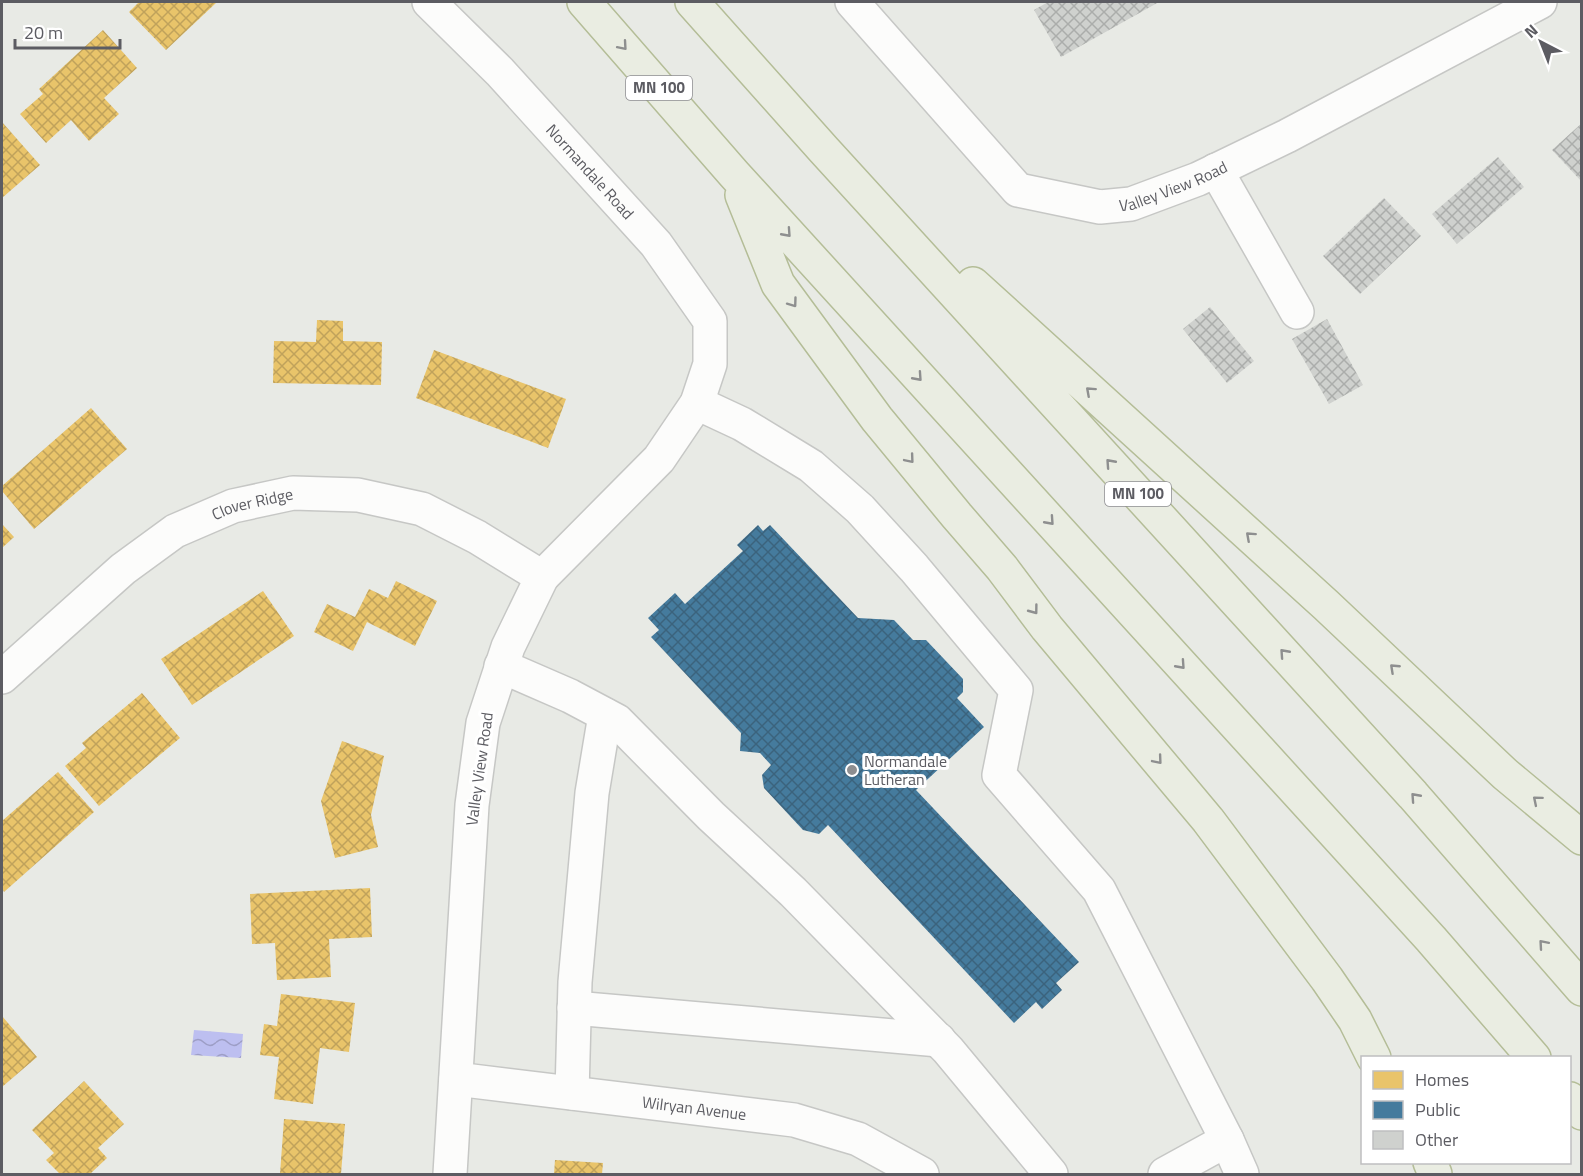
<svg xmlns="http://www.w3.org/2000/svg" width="1583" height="1176" font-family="'Titillium Web',sans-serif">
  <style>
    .water { fill: url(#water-waves) }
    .homes { fill: url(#homes-cross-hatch) }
    .public { fill: url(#public-cross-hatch) }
    .building { fill: url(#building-cross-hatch) }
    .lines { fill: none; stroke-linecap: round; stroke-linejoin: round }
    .minor-casing { stroke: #c6c7c5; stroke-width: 36 }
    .highway-casing { stroke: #b4bd97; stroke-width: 36 }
    .minor { stroke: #fcfcfb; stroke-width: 33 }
    .highway { stroke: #eaede2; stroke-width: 33 }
    .oneway { stroke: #8e8f8f }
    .poi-dot { fill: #8d8e90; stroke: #fff; stroke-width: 2 }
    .labels { text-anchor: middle; stroke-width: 6; stroke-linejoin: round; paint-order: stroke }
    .shield { fill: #fff; stroke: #8d8d91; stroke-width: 1.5 }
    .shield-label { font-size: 15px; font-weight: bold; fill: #5c5c62 }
    .street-label { font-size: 16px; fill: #5c5c62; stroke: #fff }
    .poi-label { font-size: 16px; fill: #5c5c62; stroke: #fff; text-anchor: start }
  </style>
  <defs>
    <pattern id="water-waves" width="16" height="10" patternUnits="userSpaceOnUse" patternTransform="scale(1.5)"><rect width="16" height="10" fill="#bdbff0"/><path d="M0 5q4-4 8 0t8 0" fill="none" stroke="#9d9ec6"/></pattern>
    <pattern id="homes-cross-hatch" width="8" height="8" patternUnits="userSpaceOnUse" patternTransform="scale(1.5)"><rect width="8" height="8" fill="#e9c46a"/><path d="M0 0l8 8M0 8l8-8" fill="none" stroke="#c0a25b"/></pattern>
    <pattern id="public-cross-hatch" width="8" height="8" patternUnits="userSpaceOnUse" patternTransform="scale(1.5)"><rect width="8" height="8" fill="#457b9d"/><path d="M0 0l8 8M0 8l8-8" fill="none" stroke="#3b637d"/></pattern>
    <pattern id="building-cross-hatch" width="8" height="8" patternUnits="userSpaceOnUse" patternTransform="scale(1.5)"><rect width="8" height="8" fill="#cfd1ce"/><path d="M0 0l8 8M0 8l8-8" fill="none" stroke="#abadab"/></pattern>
  </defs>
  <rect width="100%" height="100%" fill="#e8eae5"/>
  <path class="water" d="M 194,1030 L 243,1034 L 241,1058 L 191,1055 Z"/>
  <path class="homes" d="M 139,2 L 217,2 L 166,50 L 129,12 Z
    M 103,30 L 137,68 L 104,98 L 119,114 L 89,141 L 71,120 L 46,143 L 20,114 L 43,94 L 39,89 Z
    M 2,122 L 40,165 L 2,198 Z
    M 317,320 L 343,321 L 343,341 L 382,342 L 381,385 L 273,383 L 274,341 L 316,342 Z
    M 434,350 L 566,399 L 548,448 L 416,398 Z
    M 91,408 L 127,449 L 34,529 L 2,491 L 2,486 Z
    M 2,524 L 14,537 L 2,548 Z
    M 396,581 L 437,601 L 415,646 L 367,622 L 353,651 L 314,632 L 327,604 L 355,617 L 369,589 L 388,598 Z
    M 263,591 L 294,636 L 192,705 L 161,659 Z
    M 142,693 L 180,738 L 99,806 L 65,766 L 86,748 L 82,743 Z
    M 342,741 L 384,756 L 371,815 L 378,847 L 335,858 L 321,801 Z
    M 58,772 L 94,812 L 4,892 L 2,888 L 2,821 Z
    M 370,888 L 372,937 L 329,939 L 331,977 L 277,980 L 275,943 L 252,944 L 250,894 Z
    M 281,994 L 355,1003 L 349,1052 L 320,1048 L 313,1104 L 274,1099 L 279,1057 L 260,1055 L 264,1024 L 277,1026 Z
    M 2,1016 L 37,1057 L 2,1087 Z
    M 84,1081 L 124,1124 L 98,1148 L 107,1158 L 90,1174 L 60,1174 L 46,1160 L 54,1153 L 32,1130 Z
    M 284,1119 L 345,1124 L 341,1174 L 280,1174 Z
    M 555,1160 L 603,1163 L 602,1174 L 554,1174 Z"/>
  <path class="public" d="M 758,525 L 763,531 L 770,525 L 858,618 L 894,620 L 913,640 L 926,640 L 963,679 L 963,692 L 957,698 L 984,727 L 916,790 L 1079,962 L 1056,983 L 1062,990 L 1042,1009 L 1036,1002 L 1014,1023 L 828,825 L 819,834 L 803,830 L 764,788 L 762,775 L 771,765 L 760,753 L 740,751 L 741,733 L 651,637 L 659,630 L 648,618 L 675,593 L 685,604 L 743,551 L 737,545 Z"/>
  <path class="building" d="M 1048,2 L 1159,2 L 1061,57 L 1034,10 Z
    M 1582,123 L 1582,182 L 1552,150 Z
    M 1498,157 L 1524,187 L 1457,244 L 1432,214 Z
    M 1384,198 L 1421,236 L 1360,294 L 1323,256 Z
    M 1210,307 L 1254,361 L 1227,383 L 1183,329 Z
    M 1327,319 L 1363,385 L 1329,404 L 1292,339 Z"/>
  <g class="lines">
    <g class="minor-casing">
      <g id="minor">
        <path id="s1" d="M 429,2 L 500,72 L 656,244 L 710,321 L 710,364 L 697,403 L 659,459 L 542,577 L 508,647 L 483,723 L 472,805 L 450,1174"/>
        <path id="s2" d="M 852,2 L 1018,190 L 1100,207 L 1131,204 L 1198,179 L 1287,136 L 1540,2"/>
        <path d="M 1216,170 L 1297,312"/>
        <path d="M 697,403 L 742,424 L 811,466 L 860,509 L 914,568 L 1016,690 L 999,775 L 1099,890 L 1227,1140 L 1165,1174"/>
        <path d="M 501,666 L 570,696 L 617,721 L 711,816 L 793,892 L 948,1050 L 1051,1174"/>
        <path id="s3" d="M 2,677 L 123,569 L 175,531 L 233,506 L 293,493 L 358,495 L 422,509 L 477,537 L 542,577"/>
        <path d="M 574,1008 L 939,1040"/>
        <path id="s4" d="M 456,1079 L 794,1120 L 858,1139 L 922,1174"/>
        <path d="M 572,1093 L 575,982 L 592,793 L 605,715"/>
        <path d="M 1227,1140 L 1242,1174"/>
      </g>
    </g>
    <g class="highway-casing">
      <path id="highway" d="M 584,2 L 734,174 L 1431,939 L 1534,1058
        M 692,2 L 824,150 L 1413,795 L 1582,989
        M 742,195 L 778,284 L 877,419 L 957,516 L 1002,568 L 1047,628 L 1208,820 L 1327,979 L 1355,1020 L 1374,1058
        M 973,284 L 1326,605 L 1505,774 L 1582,838
        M 1570,1099 L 1582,1113
        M 1430,1162 L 1435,1174"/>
    </g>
    <use href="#minor" class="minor"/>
    <use href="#highway" class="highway"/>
  </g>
  <defs><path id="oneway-chevron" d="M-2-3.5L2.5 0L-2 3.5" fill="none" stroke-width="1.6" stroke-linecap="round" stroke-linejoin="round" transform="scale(1.5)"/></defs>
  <g class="oneway">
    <use href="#oneway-chevron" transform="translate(623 46) rotate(49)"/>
    <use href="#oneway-chevron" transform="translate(787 233) rotate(48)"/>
    <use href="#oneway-chevron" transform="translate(793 303) rotate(54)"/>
    <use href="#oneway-chevron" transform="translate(918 377) rotate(48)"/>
    <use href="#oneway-chevron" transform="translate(1090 391) rotate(-138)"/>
    <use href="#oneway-chevron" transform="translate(910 459) rotate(50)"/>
    <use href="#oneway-chevron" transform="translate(1110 463) rotate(-132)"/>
    <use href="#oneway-chevron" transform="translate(1050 521) rotate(48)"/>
    <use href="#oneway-chevron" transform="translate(1250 536) rotate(-138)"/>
    <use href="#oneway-chevron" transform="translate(1034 610) rotate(53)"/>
    <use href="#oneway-chevron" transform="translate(1284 653) rotate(-132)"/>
    <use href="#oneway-chevron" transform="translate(1181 665) rotate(48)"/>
    <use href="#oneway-chevron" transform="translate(1394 668) rotate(-137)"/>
    <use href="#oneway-chevron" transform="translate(1158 760) rotate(50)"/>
    <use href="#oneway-chevron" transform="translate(1415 797) rotate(-132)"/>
    <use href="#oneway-chevron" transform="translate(1537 800) rotate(-140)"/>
    <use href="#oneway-chevron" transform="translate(1543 944) rotate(-131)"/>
  </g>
  <circle class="poi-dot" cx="852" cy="770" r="6"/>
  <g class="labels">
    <g class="shield">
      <rect x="626" y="76" width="66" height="24" rx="4.5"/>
      <rect x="1105" y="482" width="66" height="24" rx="4.5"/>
    </g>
    <g class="shield-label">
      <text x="659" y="93">MN 100</text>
      <text x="1138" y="499">MN 100</text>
    </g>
    <g class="street-label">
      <text dy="6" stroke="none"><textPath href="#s1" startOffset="234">Normandale Road</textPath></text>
      <text dy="6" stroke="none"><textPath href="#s2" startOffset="411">Valley View Road</textPath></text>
      <text dy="6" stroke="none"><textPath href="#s3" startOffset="309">Clover Ridge</textPath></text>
      <text transform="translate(479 769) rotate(-82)" y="6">Valley View Road</text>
      <text dy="6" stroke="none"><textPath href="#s4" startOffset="240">Wilryan Avenue</textPath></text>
    </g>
    <g class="poi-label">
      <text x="864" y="767">Normandale<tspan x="864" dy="18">Lutheran</tspan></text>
    </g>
  </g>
  <rect width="1583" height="1176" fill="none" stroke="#5c5c62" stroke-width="6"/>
  <rect x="1361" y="1056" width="210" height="108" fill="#ffffff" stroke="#bebec0" stroke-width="1.5"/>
  <rect x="1373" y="1071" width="30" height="18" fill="#e9c46a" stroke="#bebec0" stroke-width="1.5"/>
  <text x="1415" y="1086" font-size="18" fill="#5c5c62">Homes</text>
  <rect x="1373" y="1101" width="30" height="18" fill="#457b9d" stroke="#bebec0" stroke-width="1.5"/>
  <text x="1415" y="1116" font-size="18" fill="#5c5c62">Public</text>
  <rect x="1373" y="1131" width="30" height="18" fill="#cfd1ce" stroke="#bebec0" stroke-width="1.5"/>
  <text x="1415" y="1146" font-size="18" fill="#5c5c62">Other</text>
  <g transform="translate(1541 42) rotate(318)" stroke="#ffffff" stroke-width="4.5" paint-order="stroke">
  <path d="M0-4.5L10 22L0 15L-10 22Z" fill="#5c5c62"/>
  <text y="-9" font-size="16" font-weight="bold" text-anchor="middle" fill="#5c5c62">N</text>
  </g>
  <path d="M15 39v9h105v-9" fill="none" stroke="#5c5c62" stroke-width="3"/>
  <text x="24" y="39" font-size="18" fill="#5c5c62" stroke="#ffffff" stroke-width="4.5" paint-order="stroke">20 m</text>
</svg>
